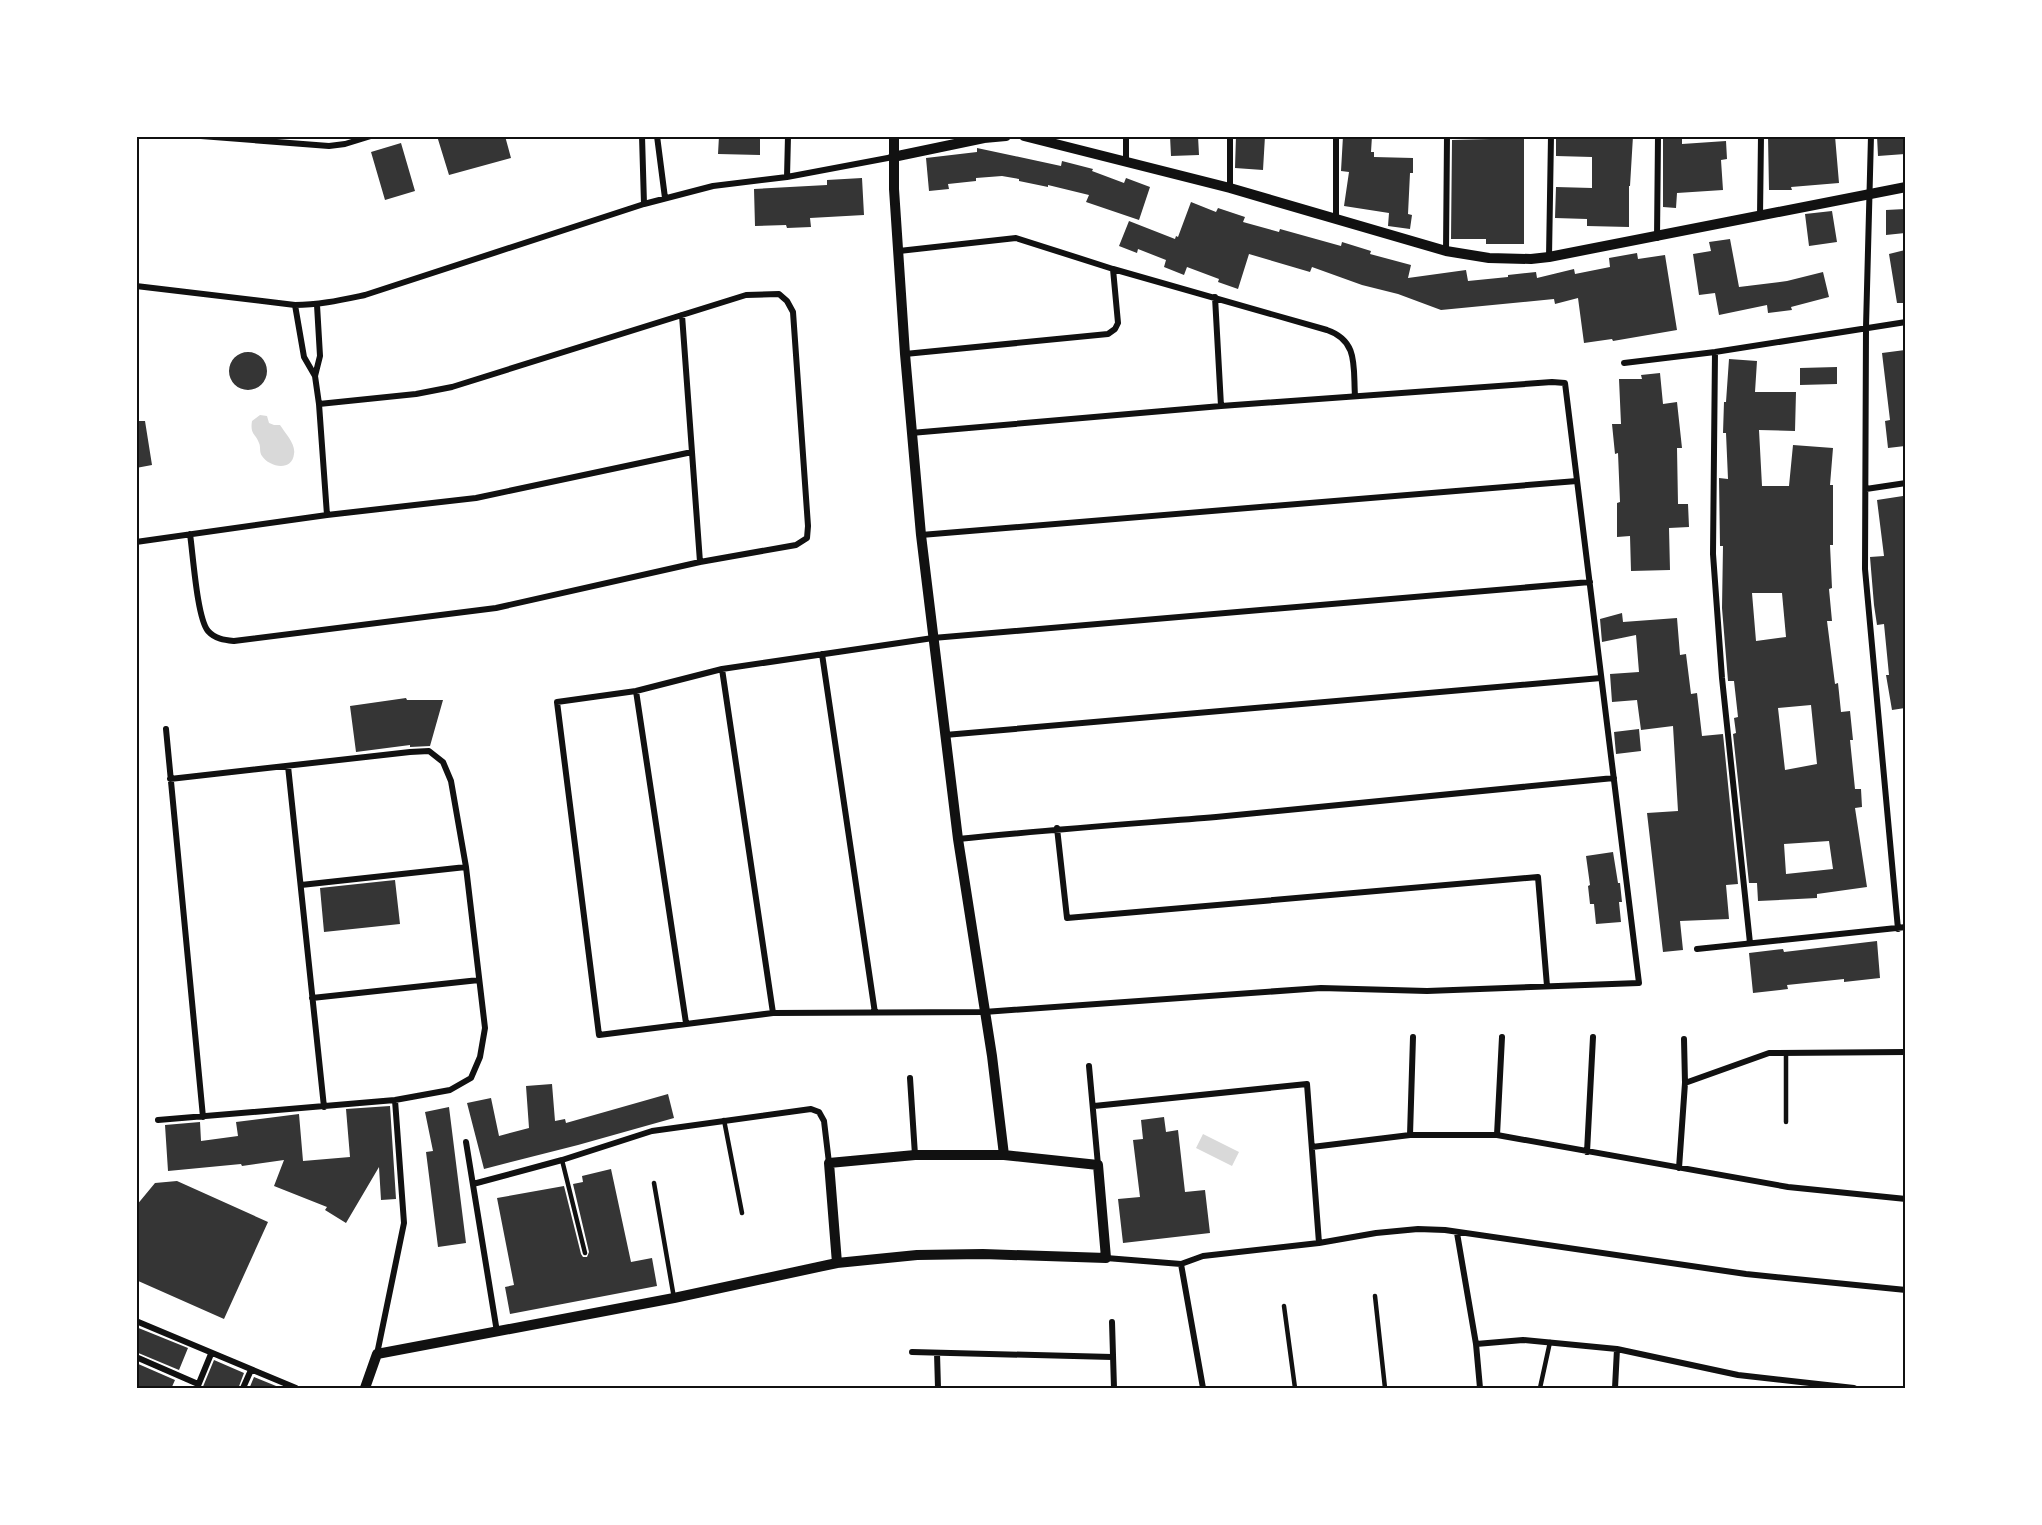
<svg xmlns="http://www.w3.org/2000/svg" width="2042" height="1525" font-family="Commissioner,sans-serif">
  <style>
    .water { fill: #d9d9d9 }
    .building { fill: #353535; fill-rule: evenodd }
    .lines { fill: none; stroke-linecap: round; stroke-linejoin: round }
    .service { stroke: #111; stroke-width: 4.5 }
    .minor { stroke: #111; stroke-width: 6 }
    .tertiary { stroke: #111; stroke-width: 10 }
    .neatline { fill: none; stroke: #111; stroke-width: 2 }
  </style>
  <rect width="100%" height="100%" fill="#fff"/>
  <path class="water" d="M 260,415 L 267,416 L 269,423 L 274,425 L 280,425 C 285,433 296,444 294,454 C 292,472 269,467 262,456 C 259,452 261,447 259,443 C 255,433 250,434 252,421 Z
    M 1203,1134 L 1239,1152 L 1232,1166 L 1196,1148 Z"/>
  <path class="building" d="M 437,136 L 505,136 L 511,158 L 449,175 Z
    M 719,136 L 760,136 L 760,155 L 718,154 Z
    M 1170,136 L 1198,136 L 1199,155 L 1171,156 Z
    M 1236,136 L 1265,136 L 1263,170 L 1235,168 Z
    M 1343,136 L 1372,136 L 1371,152 L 1374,152 L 1374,157 L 1413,158 L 1413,173 L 1410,173 L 1408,214 L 1412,215 L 1410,229 L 1388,226 L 1389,213 L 1344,206 L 1349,172 L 1341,171 Z
    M 1490,136 L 1524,136 L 1524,244 L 1486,244 L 1486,239 L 1451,239 L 1452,140 L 1490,139 Z
    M 1556,136 L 1633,136 L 1630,186 L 1629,186 L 1629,227 L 1587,226 L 1587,219 L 1555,218 L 1556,187 L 1592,188 L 1592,157 L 1556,156 Z
    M 1663,136 L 1682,136 L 1682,144 L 1726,141 L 1727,159 L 1721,160 L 1723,190 L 1677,193 L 1676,208 L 1663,207 Z
    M 1768,136 L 1835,136 L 1839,183 L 1791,187 L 1792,190 L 1769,190 Z
    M 1877,136 L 1905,136 L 1905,154 L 1878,156 Z
    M 401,143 L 415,191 L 385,200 L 371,152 Z
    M 977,148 L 1061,166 L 1062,161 L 1093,169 L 1092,171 L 1124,183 L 1126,178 L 1150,187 L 1139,220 L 1086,202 L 1089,195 L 1048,185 L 1048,187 L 1019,181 L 1019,179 L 1002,176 L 976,178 L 976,181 L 948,184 L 949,189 L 929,191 L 926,158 L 977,152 Z
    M 862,178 L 864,215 L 810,218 L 811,227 L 787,228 L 786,225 L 755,226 L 754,189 L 827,185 L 827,180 Z
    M 1191,202 L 1216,212 L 1218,208 L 1245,217 L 1243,222 L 1279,232 L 1280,229 L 1341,246 L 1342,242 L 1371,251 L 1370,254 L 1411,265 L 1408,278 L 1466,270 L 1468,281 L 1508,277 L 1508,275 L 1536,272 L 1537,278 L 1574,269 L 1575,274 L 1610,267 L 1609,258 L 1637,253 L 1638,259 L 1665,255 L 1677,330 L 1613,341 L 1612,339 L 1584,343 L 1578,298 L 1555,304 L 1554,299 L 1441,310 L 1398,294 L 1362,285 L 1312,267 L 1310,272 L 1249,254 L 1238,289 L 1218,282 L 1219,279 L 1187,267 L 1184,275 L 1164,267 L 1166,260 L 1138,249 L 1137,253 L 1119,246 L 1129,221 L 1175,239 L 1176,236 L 1178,237 Z
    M 1905,209 L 1905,233 L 1886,235 L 1886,210 Z
    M 1832,211 L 1837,242 L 1809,246 L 1805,214 Z
    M 1730,239 L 1739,287 L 1787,281 L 1823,272 L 1829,297 L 1791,307 L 1792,310 L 1768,313 L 1767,305 L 1719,315 L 1715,293 L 1699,295 L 1693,254 L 1711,251 L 1709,242 Z
    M 1905,250 L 1905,303 L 1897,303 L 1889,254 Z
    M 1905,350 L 1905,446 L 1888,448 L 1885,421 L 1890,420 L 1882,353 Z
    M229 371a19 19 0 1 1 38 0a19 19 0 1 1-38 0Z
    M 1729,359 L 1757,361 L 1755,392 L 1796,392 L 1795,431 L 1759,430 L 1762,486 L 1789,486 L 1793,445 L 1833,448 L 1830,485 L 1833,485 L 1833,545 L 1830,545 L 1832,588 L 1829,589 L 1832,621 L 1827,621 L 1835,684 L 1838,683 L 1841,712 L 1850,711 L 1853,740 L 1850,740 L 1855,789 L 1861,789 L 1862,807 L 1855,808 L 1867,887 L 1817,894 L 1817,898 L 1758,901 L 1757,883 L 1749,883 L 1733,734 L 1736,733 L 1734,718 L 1738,717 L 1734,681 L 1728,681 L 1722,608 L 1723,546 L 1720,546 L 1719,478 L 1728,479 L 1726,433 L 1723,433 L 1724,402 L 1726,402 ZM 1752,593 L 1782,593 L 1786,637 L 1756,641 ZM 1811,705 L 1817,764 L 1785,770 L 1778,708 ZM 1829,841 L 1833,869 L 1786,874 L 1784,844 Z
    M 1837,367 L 1837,384 L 1800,385 L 1800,368 Z
    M 1660,373 L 1663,404 L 1677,402 L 1682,448 L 1677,448 L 1678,504 L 1688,504 L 1689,527 L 1669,528 L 1670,570 L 1631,571 L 1630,536 L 1617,537 L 1617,503 L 1620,502 L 1618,453 L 1615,454 L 1612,424 L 1621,424 L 1619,379 L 1642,379 L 1641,375 Z
    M 136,421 L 145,421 L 152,465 L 136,468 Z
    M 1903,496 L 1905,513 L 1905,708 L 1892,710 L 1886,675 L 1889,675 L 1884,624 L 1877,625 L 1874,605 L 1870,557 L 1884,556 L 1877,500 Z
    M 1622,613 L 1623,622 L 1677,618 L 1680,655 L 1686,654 L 1691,694 L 1697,693 L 1702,736 L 1723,734 L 1738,884 L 1726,885 L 1729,919 L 1680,921 L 1683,950 L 1663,952 L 1647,813 L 1678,811 L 1673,726 L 1641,730 L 1637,700 L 1612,702 L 1610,674 L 1639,672 L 1636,635 L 1602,642 L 1600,619 Z
    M 406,698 L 407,700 L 443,700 L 430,746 L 410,747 L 410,745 L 356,752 L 350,706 Z
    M 1639,729 L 1641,751 L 1616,754 L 1614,732 Z
    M 1613,852 L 1618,883 L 1620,883 L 1622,902 L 1619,902 L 1621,922 L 1596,924 L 1594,904 L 1590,904 L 1588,886 L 1590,885 L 1586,856 Z
    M 395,880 L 400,924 L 324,932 L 320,888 Z
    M 1877,941 L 1880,978 L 1844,982 L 1844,979 L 1787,985 L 1788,989 L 1753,993 L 1749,953 L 1783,949 L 1784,952 Z
    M 552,1084 L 555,1121 L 565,1119 L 566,1123 L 668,1094 L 674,1118 L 578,1145 L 484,1169 L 467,1103 L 491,1098 L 499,1136 L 529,1128 L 526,1086 Z
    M 390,1106 L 396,1199 L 381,1200 L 379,1167 L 346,1223 L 325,1210 L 327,1207 L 274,1186 L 284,1160 L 242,1166 L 241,1164 L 168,1171 L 165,1125 L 200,1122 L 201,1141 L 238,1136 L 236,1122 L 299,1114 L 303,1161 L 350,1157 L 346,1109 Z
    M 449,1107 L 466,1243 L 438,1247 L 426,1152 L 433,1151 L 425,1112 Z
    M 1164,1117 L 1166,1132 L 1178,1130 L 1185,1192 L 1205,1190 L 1210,1233 L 1123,1243 L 1118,1199 L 1140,1197 L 1133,1140 L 1143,1139 L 1141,1120 Z
    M 611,1169 L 631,1262 L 652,1258 L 657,1286 L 510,1314 L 505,1287 L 514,1285 L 497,1198 L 564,1186 L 581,1254 L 583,1257 L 587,1257 L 589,1252 L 573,1184 L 583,1182 L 582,1176 Z
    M 177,1181 L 268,1222 L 224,1319 L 136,1280 L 136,1206 L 155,1183 Z
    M 136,1327 L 188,1348 L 179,1370 L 136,1352 Z
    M 214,1360 L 244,1373 L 238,1389 L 202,1389 Z
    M 136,1363 L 175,1380 L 171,1389 L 136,1389 Z
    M 254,1377 L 281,1388 L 281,1389 L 249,1389 Z"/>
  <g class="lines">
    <path class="service" d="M 1786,1054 L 1786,1122
      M 724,1120 L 742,1213
      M 562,1160 L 585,1253
      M 654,1183 L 674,1298
      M 1375,1296 L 1385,1388
      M 1284,1306 L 1295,1388
      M 1540,1388 L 1550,1342"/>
    <path class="minor" d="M 201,136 L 329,146 L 345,144 L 371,136
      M 642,136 L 644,204
      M 657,136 L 665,198
      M 1871,136 L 1866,327 L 1865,569 L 1898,929
      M 1126,161 L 1126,136
      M 787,177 L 788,136
      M 1230,188 L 1230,136
      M 1760,216 L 1761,136
      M 1336,219 L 1336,136
      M 1657,238 L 1658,136
      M 899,251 L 1016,238 L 1113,269 L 1327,330 C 1359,341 1353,367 1355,396
      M 1446,251 L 1447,136
      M 1549,257 L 1551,136
      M 136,286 L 295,305 C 319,305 341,300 365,295 L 644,204 L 713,186 L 787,177 L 893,157
      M 1215,297 L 1221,406
      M 295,305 L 304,357 L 315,376 L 319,404 L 327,515
      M 682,315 L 700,562
      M 1715,352 L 1713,554 L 1722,678 L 1750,943
      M 905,354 L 1108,334 L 1115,329 L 1118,323 L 1113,269
      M 1624,363 L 1715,352 L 1906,322
      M 315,376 L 320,356 L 317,305
      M 911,433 L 1221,406 L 1552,382 L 1565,383 L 1639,983 L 1427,991 L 1321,988 L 984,1012 L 773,1013 L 599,1035 L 557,702 L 636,691 L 722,669 L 933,638 L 1590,582
      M 1866,489 L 1906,483
      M 190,534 C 193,554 197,618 208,631 C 215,639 225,640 234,641 L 496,608 L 700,562 L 796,545 L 807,538 L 808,526 L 793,312 L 787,301 L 779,294 L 746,295 L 452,387 L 416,394 L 319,404
      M 921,535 L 1577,481
      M 136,542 L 327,515 L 476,498 L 692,452
      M 822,654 L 875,1013
      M 722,669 L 773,1013
      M 636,691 L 686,1023
      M 166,729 L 203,1117
      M 945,735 L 1601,678
      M 288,766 L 324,1107
      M 1057,828 L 1067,918 L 1538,877 L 1547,986
      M 958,839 C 1044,830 1130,824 1216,817 C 1348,805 1481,792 1614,778
      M 301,885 L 466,867
      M 1697,949 L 1906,927
      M 312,998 L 479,980
      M 1089,1066 L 1098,1165
      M 910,1078 L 915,1155
      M 1685,1083 L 1769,1053 L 1906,1052
      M 1094,1106 L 1307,1084 L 1319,1243
      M 158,1120 L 395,1100 L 450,1090 L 471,1078 L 480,1057 L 485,1028 L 466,867 L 451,781 L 443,762 L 429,751 L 410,752 L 170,779
      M 1410,1135 L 1413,1037
      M 1497,1135 L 1502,1037
      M 466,1142 L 497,1332
      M 1312,1147 L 1410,1135 L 1497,1135 L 1788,1187 L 1906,1199
      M 1587,1152 L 1593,1037
      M 1679,1168 L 1685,1083 L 1684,1039
      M 473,1184 L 562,1160 L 652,1131 L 811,1109 L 819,1112 L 824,1121 L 829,1163
      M 1457,1233 L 1476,1344 L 1480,1388
      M 1106,1258 L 1181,1264 L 1203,1256 L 1319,1243 L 1376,1233 L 1418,1229 L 1445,1230 L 1746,1274 L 1906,1290
      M 1181,1264 L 1203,1388
      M 136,1321 L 296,1388
      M 1112,1322 L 1114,1388
      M 1476,1344 L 1523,1340 L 1617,1349 L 1738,1375 L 1854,1388
      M 912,1352 L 1112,1357
      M 937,1353 L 938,1388
      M 377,1354 L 404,1223 L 395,1100
      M 136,1357 L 198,1384
      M 197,1388 L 211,1354
      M 243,1388 L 251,1370
      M 1615,1388 L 1617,1349"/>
    <path class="tertiary" d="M 894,136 L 894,189 L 905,354 L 921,535 L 958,839 L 992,1056 L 1004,1155
      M 1024,136 L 1230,188 L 1446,251 L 1489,258 L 1531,259 L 1549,257 L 1906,187
      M 893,157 L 984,138 L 1006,136
      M 365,1388 L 377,1354 L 674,1298 L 837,1263 L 917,1255 L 983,1254 L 1106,1258 L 1098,1165 L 1004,1155 L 915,1155 L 829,1163 L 837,1263"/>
  </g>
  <rect width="2042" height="1525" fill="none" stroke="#ffffff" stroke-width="276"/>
  <rect x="138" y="138" width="1766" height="1249" class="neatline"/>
</svg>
